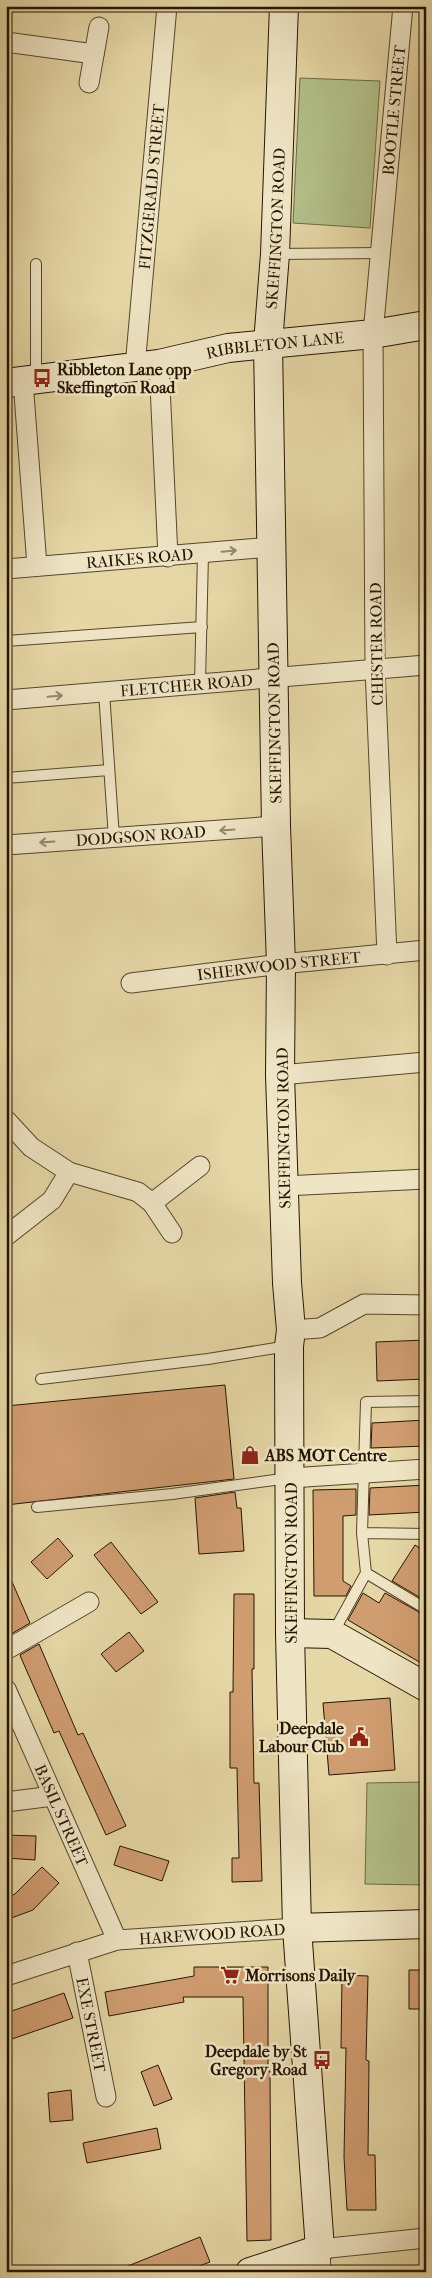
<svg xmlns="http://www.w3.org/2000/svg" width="432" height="2278" font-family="'IM FELL French Canon',serif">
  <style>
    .green { fill: #b2bf89; stroke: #6c6a46 }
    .building { fill: #d09d71; stroke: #251503 }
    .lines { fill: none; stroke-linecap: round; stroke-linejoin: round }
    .lane-casing { stroke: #55462c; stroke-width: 12 }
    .street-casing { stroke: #55462c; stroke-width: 21 }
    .secondary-casing { stroke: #251503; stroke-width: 30 }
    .lane { stroke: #efe5c5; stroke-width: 10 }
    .street { stroke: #efe5c5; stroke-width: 19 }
    .secondary { stroke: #efe5c5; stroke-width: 28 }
    .oneway { stroke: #94876e }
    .labels { text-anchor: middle; stroke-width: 5; stroke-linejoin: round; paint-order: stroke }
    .street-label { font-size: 16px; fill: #251503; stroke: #efe5c5 }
    .poi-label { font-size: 16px; font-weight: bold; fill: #251503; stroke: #efe5c5; text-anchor: start }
  </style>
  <rect width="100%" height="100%" fill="#e6d7a6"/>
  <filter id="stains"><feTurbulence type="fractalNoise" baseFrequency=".004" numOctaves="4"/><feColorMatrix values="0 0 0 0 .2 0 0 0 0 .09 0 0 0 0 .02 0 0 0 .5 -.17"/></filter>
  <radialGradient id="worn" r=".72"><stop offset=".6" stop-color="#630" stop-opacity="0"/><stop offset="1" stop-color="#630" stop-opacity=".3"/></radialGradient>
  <path class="green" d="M 300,78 L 380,81 L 370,228 L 293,223 Z
    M 426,1782 L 426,1885 L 365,1884 L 367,1783 Z"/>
  <path class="building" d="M 426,1340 L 426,1379 L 377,1381 L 376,1342 Z
    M 225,1385 L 234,1479 L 6,1505 L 6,1406 Z
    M 426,1420 L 426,1446 L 371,1448 L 372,1423 Z
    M 426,1485 L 426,1512 L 369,1515 L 370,1488 Z
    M 356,1489 L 356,1515 L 343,1516 L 343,1581 L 351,1586 L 346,1596 L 314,1596 L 313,1490 Z
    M 235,1492 L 237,1508 L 241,1508 L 244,1551 L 199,1554 L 195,1498 Z
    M 58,1538 L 73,1556 L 47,1579 L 31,1562 Z
    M 111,1542 L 158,1602 L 141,1614 L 94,1555 Z
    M 415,1545 L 426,1552 L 426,1601 L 392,1581 Z
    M 6,1568 L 30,1623 L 11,1634 L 6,1623 Z
    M 363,1593 L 379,1603 L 385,1593 L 426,1616 L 426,1666 L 348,1620 Z
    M 234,1594 L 254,1594 L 254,1669 L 252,1669 L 254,1783 L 259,1783 L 262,1881 L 232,1882 L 232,1858 L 239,1858 L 237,1768 L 230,1768 L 230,1692 L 233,1692 Z
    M 129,1632 L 144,1651 L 116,1672 L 101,1654 Z
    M 39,1644 L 78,1735 L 83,1733 L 126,1826 L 106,1835 L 59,1731 L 54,1733 L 22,1660 L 20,1655 Z
    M 390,1698 L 395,1770 L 329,1775 L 323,1703 Z
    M 6,1835 L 36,1836 L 35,1860 L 6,1858 Z
    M 120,1846 L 169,1861 L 162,1881 L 114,1865 Z
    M 42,1867 L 59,1883 L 33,1910 L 6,1920 L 6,1898 L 15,1894 Z
    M 194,1967 L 268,1967 L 268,2071 L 270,2071 L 271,2240 L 247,2241 L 243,1997 L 183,1997 L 184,2002 L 109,2016 L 105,1992 L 194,1976 Z
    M 409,1970 L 426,1970 L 426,2009 L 409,2009 Z
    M 342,1975 L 368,1976 L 366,2060 L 369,2061 L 368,2155 L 375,2155 L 376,2210 L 347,2210 L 344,2157 L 346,2048 L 341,2048 Z
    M 64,1993 L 73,2018 L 6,2041 L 6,2013 Z
    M 158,2065 L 172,2099 L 154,2106 L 141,2072 Z
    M 71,2090 L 73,2120 L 50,2122 L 48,2093 Z
    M 157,2128 L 161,2149 L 87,2163 L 83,2143 Z
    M 200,2237 L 210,2262 L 183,2272 L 113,2272 Z"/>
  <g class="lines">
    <g class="lane-casing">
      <path id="lane" d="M 276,254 L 380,253
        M 36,264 L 36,377
        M 6,641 L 202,627
        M 200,683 L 203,554
        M 104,692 L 114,838
        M 6,778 L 109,770
        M 41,1379 L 208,1359 L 288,1346
        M 37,1507 L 172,1494 L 289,1478
        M 362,1533 L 426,1534
        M 366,1573 L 426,1609
        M 333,1633 L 366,1573 L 362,1533 L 366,1402 L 426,1401"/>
    </g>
    <g class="street-casing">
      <g id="street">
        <path d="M 6,42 L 94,54"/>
        <path d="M 89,83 L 99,27"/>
        <path d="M 159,364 L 168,557"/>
        <path id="s1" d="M 135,367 L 167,6"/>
        <path d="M 23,381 L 37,566"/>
        <path id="s2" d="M 6,569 L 271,547"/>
        <path id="s3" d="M 6,700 L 426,665"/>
        <path id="s4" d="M 6,845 L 276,826"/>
        <path id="s5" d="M 387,955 L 375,668 L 373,334 L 403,6"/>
        <path id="s6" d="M 131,983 L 281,964 L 426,950"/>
        <path d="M 280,1075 L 426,1062"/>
        <path d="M 6,1120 L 31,1147 L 69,1172 L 138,1192 L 152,1203 L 172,1233"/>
        <path d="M 284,1186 L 426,1179"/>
        <path d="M 152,1203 L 200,1166"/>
        <path d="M 6,1236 L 52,1200 L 69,1172"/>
        <path d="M 291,1330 L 320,1328 L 364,1304 L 426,1305"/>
        <path d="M 291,1478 L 426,1469"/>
        <path d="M 6,1650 L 89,1602"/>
        <path id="s7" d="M 6,1689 L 117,1940"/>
        <path d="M 6,1802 L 53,1796"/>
        <path id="s8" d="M 77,1952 L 106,2097"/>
        <path id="s9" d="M 6,1976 L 117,1940 L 297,1928"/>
        <path d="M 321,2272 L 320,2249 L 426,2238"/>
      </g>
    </g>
    <g class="secondary-casing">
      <g id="secondary">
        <path id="s10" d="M 6,383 L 159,364 L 228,348 L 373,334 L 426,325"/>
        <path d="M 290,1633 L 332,1634 L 426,1687"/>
        <path d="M 297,1928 L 426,1924"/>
        <path id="s11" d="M 250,2272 L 320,2249 L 297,1928 L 290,1633 L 289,1346 L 291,1330 L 287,1283 L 280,1075 L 281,964 L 276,826 L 268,343 L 275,254 L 284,6"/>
      </g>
    </g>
    <use href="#lane" class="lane"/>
    <use href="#street" class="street"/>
    <use href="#secondary" class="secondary"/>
  </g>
  <defs><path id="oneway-shaft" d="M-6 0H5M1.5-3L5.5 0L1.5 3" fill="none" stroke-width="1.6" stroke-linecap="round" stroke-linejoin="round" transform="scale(1.25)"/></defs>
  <g class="oneway">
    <use href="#oneway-shaft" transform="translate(229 551) rotate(-5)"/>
    <use href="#oneway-shaft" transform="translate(55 696) rotate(-5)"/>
    <use href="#oneway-shaft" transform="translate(227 830) rotate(176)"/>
    <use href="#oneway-shaft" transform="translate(47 842) rotate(176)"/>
  </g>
  <defs>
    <g id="bus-bare" transform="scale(1.5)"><path d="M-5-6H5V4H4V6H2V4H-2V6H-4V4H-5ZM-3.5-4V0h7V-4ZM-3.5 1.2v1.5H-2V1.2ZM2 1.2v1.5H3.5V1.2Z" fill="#8f2418" stroke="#efe5c5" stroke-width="2.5" paint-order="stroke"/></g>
    <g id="shop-bare" transform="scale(1.5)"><path d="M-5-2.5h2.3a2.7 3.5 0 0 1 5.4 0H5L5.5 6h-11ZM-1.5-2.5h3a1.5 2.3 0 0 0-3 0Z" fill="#8f2418" stroke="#efe5c5" stroke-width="2.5" paint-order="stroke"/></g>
    <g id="civic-bare" transform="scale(1.5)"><path d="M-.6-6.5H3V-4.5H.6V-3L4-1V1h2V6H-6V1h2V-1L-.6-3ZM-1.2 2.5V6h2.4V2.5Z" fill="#8f2418" stroke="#efe5c5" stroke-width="2.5" paint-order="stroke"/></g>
    <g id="supermarket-bare" transform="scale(1.5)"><path d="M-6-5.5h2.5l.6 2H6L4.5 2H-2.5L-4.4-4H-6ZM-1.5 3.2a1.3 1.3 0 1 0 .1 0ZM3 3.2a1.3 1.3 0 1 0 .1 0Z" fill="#8f2418" stroke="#efe5c5" stroke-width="2.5" paint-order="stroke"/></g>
  </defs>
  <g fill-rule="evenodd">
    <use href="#bus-bare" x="42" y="378"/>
    <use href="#shop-bare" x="250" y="1455"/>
    <use href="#civic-bare" x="359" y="1737"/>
    <use href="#supermarket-bare" x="230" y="1975"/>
    <use href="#bus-bare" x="322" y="2060"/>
  </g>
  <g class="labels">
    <g class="street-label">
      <text dy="6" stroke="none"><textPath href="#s5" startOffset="846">BOOTLE STREET</textPath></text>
      <text dy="6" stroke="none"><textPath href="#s1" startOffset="181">FITZGERALD STREET</textPath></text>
      <text dy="6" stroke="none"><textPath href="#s11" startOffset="2096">SKEFFINGTON ROAD</textPath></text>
      <text dy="6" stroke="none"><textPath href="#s10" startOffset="272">RIBBLETON LANE</textPath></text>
      <text dy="6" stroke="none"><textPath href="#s2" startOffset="134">RAIKES ROAD</textPath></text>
      <text transform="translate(376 644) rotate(-91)" y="6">CHESTER ROAD</text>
      <text dy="6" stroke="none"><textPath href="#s3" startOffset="181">FLETCHER ROAD</textPath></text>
      <text transform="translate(274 723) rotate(-91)" y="6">SKEFFINGTON ROAD</text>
      <text dy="6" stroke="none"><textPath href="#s4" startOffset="135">DODGSON ROAD</textPath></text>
      <text dy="6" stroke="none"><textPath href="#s6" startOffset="149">ISHERWOOD STREET</textPath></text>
      <text transform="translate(283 1128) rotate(-91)" y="6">SKEFFINGTON ROAD</text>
      <text transform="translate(291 1563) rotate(-90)" y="6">SKEFFINGTON ROAD</text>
      <text dy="6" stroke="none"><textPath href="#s7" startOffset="138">BASIL STREET</textPath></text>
      <text dy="6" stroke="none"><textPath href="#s9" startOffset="212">HAREWOOD ROAD</textPath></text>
      <text dy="6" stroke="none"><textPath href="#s8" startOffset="74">EXE STREET</textPath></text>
    </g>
    <g class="poi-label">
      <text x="57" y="375">Ribbleton Lane opp<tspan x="57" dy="18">Skeffington Road</tspan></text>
      <text x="265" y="1461">ABS MOT Centre</text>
      <text x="344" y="1734" text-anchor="end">Deepdale<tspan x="344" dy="18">Labour Club</tspan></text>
      <text x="245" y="1981">Morrisons Daily</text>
      <text x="307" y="2057" text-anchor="end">Deepdale by St<tspan x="307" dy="18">Gregory Road</tspan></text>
    </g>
  </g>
  <rect width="432" height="2278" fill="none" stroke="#e6d7a6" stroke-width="25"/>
  <rect x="8" y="8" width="417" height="2263" fill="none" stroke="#251503" stroke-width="2.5"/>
  <rect x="12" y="12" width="407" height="2253" fill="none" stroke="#251503"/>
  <rect width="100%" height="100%" filter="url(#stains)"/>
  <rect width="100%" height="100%" fill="url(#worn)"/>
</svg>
